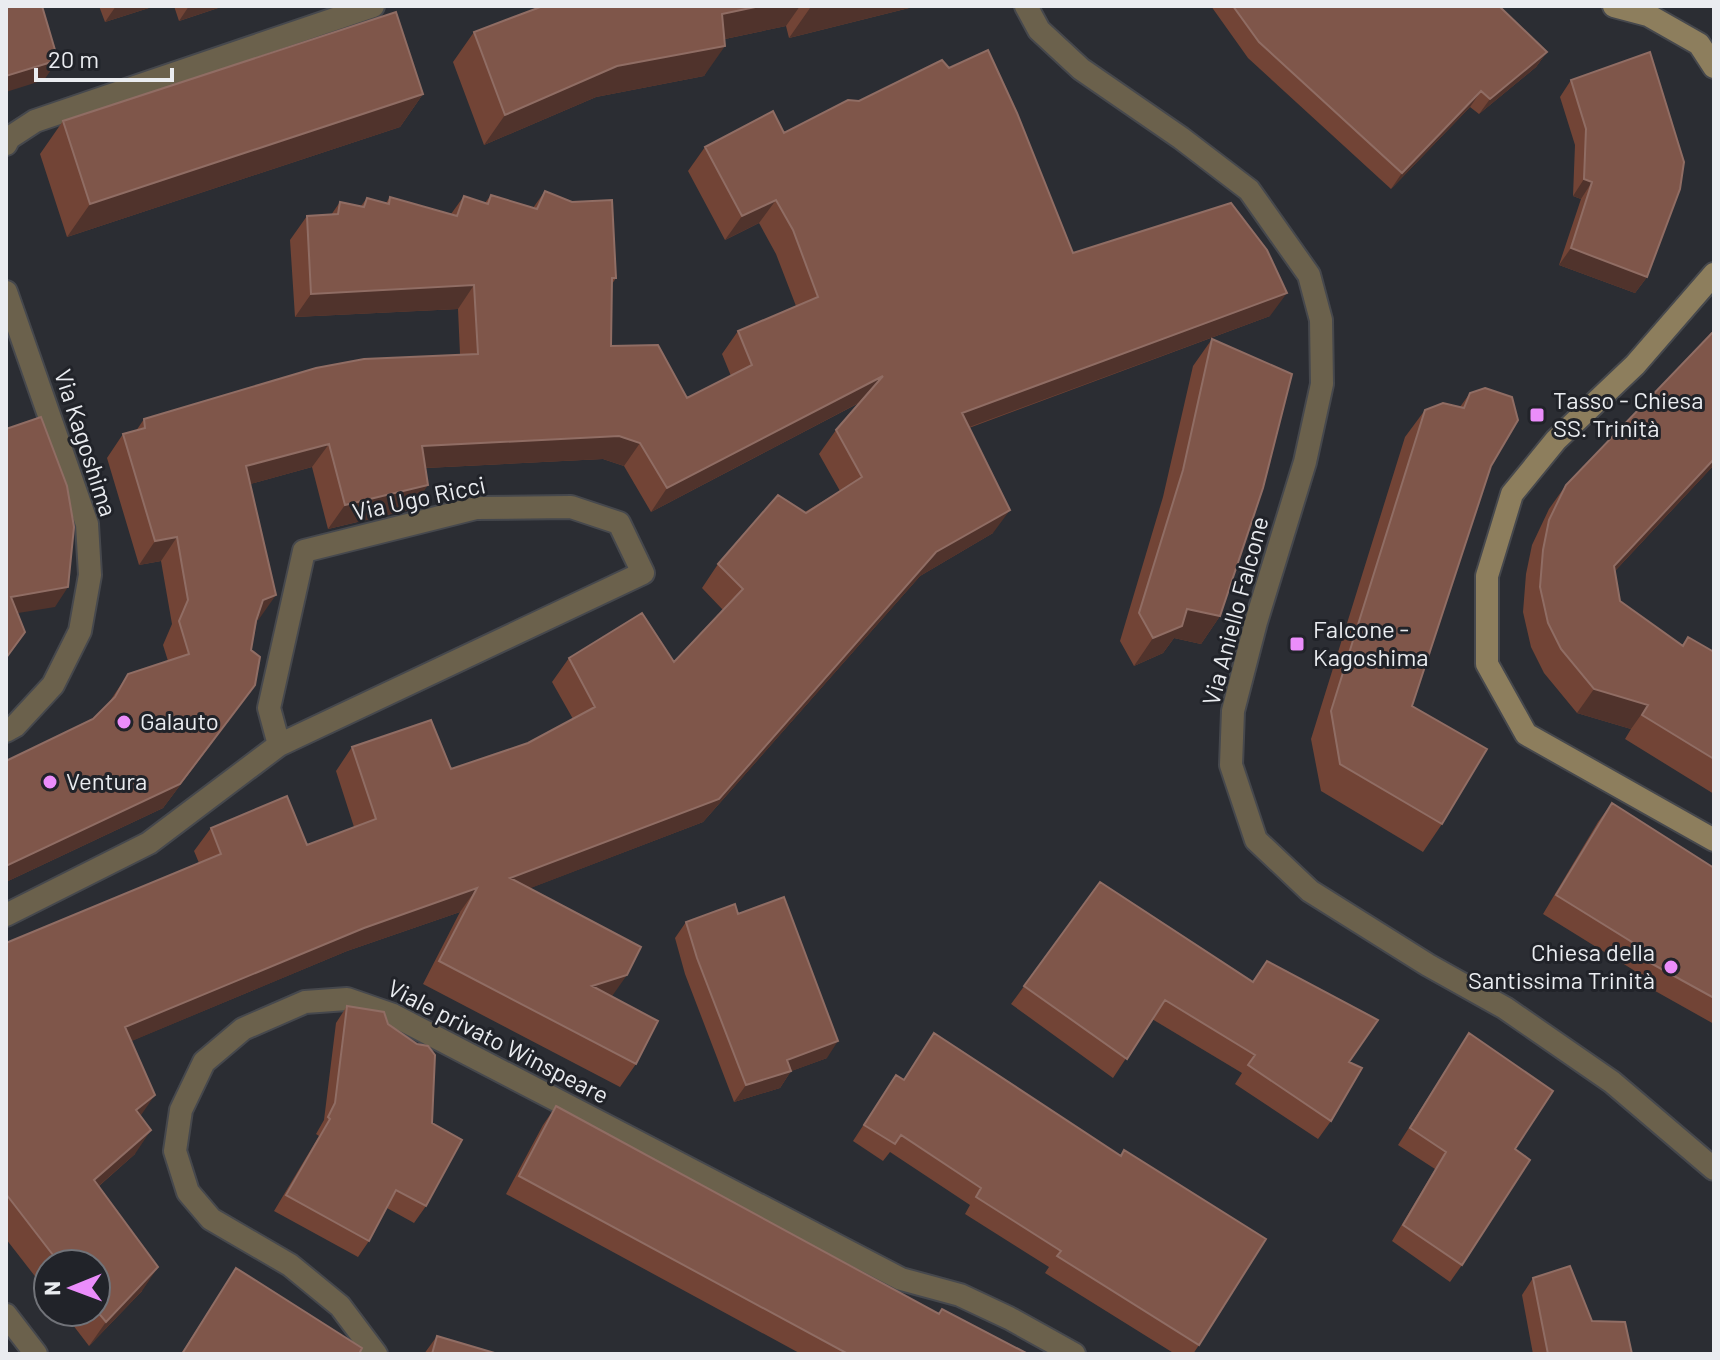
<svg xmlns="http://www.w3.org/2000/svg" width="1720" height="1360" font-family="Barlow,sans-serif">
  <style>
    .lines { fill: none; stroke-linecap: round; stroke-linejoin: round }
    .minor-casing { stroke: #46484d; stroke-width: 26 }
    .tertiary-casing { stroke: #46484d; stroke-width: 26 }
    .secondary-casing { stroke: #46484d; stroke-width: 26 }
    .minor { stroke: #6b614c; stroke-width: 22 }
    .tertiary { stroke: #6b614c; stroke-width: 22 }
    .secondary { stroke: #8d7e5d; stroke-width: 22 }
    .wall { fill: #724436 }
    .shaded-wall { fill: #50332c }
    .building { fill: #7f564a; stroke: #906d64; stroke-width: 2 }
    .poi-dot { fill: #eb8dfb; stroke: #212329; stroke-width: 3 }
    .labels { text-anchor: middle; stroke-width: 6; stroke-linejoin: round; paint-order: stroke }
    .poi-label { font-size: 24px; fill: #eaecf0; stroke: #212329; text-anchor: start }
    .street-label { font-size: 24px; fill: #eaecf0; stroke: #212329 }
  </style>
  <rect width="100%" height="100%" fill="#2b2d33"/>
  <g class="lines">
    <g class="minor-casing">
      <path id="minor" d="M 6,144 L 9,138 L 35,121 L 373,6
        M 6,292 L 87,524 L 90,575 L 80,631 L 53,685 L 15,726 L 6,731
        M 6,915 L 149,843 L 279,745 L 643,573 L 619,523 L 571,507 L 476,508 L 304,551 L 269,708 L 279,745
        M 6,1315 L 36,1354
        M 376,1354 L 340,1306 L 290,1265 L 211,1219 L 188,1192 L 175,1151 L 181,1110 L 204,1062 L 243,1029 L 305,1002 L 347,999 L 393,1015 L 901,1279 L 960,1295 L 1009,1318 L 1074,1354"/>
    </g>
    <g class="tertiary-casing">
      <path id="tertiary" d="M 1026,6 L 1039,30 L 1081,69 L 1181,138 L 1249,190 L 1309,275 L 1321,320 L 1322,384 L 1305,462 L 1256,622 L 1233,711 L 1231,765 L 1256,840 L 1310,891 L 1428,965 L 1505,1008 L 1612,1082 L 1714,1169"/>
    </g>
    <g class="secondary-casing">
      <path id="secondary" d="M 1614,6 L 1648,15 L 1699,44 L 1714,67
        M 1714,274 L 1635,365 L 1556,440 L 1512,494 L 1487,576 L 1487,664 L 1526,734 L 1714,840"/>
    </g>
    <use href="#minor" class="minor"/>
    <use href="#tertiary" class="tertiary"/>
    <use href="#secondary" class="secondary"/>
  </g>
  <path class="wall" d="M 99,6 L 155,6 L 105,22 Z
    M 174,6 L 224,6 L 179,21 Z
    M 543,6 L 917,6 L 789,38 L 786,26 L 725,39 L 704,76 L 596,97 L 484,145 L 453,62 L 474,32 Z
    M 1211,6 L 1499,6 L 1547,52 L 1536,67 L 1479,114 L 1470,107 L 1391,189 L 1248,58 Z
    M 1571,80 L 1647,277 L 1635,293 L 1559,265 L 1581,199 L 1573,196 L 1575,145 L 1560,97 Z
    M 423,94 L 400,127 L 67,237 L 40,154 L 63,121 Z
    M 784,133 L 1073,253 L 1270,316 L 969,428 L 993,533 L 920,576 L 703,822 L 530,888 L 612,997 L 636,1064 L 620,1087 L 423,984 L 460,912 L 347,951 L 131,1041 L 140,1116 L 135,1154 L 99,1186 L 142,1291 L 89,1346 L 63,1312 L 96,1312 L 96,1264 L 48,1264 L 48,1293 L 6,1239 L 6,943 L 199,863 L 194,851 L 211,828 L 307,845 L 354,827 L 336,771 L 352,747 L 451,769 L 528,743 L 573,719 L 552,682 L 569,658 L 674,662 L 723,610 L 702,588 L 718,564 L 840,491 L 819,454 L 836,430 L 859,403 L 651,512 L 624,466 L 603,459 L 426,468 L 412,509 L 328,529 L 312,467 L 250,484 L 259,619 L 257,620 L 251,650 L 255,685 L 163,808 L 6,882 L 6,761 L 93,719 L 108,704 L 128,674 L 168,661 L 163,645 L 172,624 L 161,561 L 139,565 L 107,458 L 123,434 L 136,431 L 144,419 L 460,354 L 458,309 L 295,317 L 290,240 L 307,216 L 331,215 L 340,202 L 361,206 L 367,198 L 386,203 L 390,197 L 451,214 L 464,196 L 485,203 L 491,195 L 533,208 L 545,191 L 616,278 L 612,284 L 611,346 L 687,398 L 731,376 L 722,354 L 738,331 L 796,306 L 776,254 L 759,223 L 725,240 L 688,171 L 705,147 Z
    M 1714,333 L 1714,465 L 1615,571 L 1620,601 L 1682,645 L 1688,637 L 1714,652 L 1714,794 L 1625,739 L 1631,729 L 1577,713 L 1544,673 L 1531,647 L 1523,612 L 1526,574 L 1532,545 L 1549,509 L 1566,485 Z
    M 1212,339 L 1220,616 L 1201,644 L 1174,638 L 1163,653 L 1134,666 L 1120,641 L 1163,497 L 1193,366 Z
    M 1470,393 L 1491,466 L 1412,706 L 1442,824 L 1423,852 L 1321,791 L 1311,739 L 1405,437 L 1425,410 L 1460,407 Z
    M 1612,803 L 1714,868 L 1714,1024 L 1632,978 L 1635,971 L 1543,914 L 1598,822 Z
    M 1100,882 L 1349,1062 L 1331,1121 L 1318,1139 L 1235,1084 L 1242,1073 L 1152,1019 L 1113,1078 L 1011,1004 Z
    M 686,922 L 827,1058 L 791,1071 L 780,1088 L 734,1102 L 685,974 L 675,938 Z
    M 347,1006 L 426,1206 L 414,1223 L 387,1208 L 369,1241 L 358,1257 L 274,1211 L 319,1136 L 316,1134 L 324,1120 L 336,1023 Z
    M 934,1033 L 1199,1345 L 1193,1354 L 1175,1354 L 1045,1273 L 1049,1267 L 965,1214 L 970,1205 L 890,1152 L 883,1161 L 853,1141 L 896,1075 L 904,1079 Z
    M 1469,1033 L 1515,1149 L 1462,1265 L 1450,1282 L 1392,1241 L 1435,1169 L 1398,1145 Z
    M 556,1106 L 939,1314 L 1028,1354 L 801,1354 L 506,1194 L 543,1125 Z
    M 236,1268 L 359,1354 L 181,1354 Z
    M 1533,1278 L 1592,1321 L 1632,1354 L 1533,1354 L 1522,1295 Z
    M 437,1336 L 498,1354 L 424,1354 Z"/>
  <path class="shaded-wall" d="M 116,6 L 155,6 L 105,22 Z
    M 189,6 L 224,6 L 179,21 Z
    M 760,6 L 800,6 L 786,26 L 701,44 L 722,14 Z
    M 817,6 L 917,6 L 789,38 L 810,8 Z
    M 725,46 L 704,76 L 596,97 L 484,145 L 505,115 L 617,66 Z
    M 1547,52 L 1536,67 L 1479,114 L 1490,99 Z
    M 58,60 L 44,80 L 6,92 L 6,76 Z
    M 1481,91 L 1470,107 L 1391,189 L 1402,173 Z
    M 423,94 L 400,127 L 67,237 L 90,204 Z
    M 1584,179 L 1592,182 L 1581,199 L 1573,196 Z
    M 776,200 L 759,223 L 725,240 L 742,216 Z
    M 1571,248 L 1647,277 L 1635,293 L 1559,265 Z
    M 474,285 L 458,309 L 295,317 L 311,294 Z
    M 1287,293 L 1270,316 L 945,436 L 962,413 Z
    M 883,376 L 866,399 L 651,512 L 667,488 Z
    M 619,436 L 640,443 L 624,466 L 603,459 L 405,469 L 422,446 Z
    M 329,444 L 312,467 L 229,490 L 246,466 Z
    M 1714,459 L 1714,465 L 1597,590 L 1614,566 Z
    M 428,485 L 412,509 L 328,529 L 345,505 Z
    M 1010,510 L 993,533 L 920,576 L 703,822 L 494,902 L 510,878 L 936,552 Z
    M 177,537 L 161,561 L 139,565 L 155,541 Z
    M 68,587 L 55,607 L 6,615 L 11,597 Z
    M 276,595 L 259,619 L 247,624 L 263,600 Z
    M 1187,609 L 1220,616 L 1201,644 L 1174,638 L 1163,653 L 1134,666 L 1153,638 Z
    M 255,685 L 163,808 L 6,882 L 6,866 Z
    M 1594,689 L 1648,705 L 1631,729 L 1577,713 Z
    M 477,888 L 460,912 L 347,951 L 108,1051 L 125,1027 L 364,928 Z
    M 627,975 L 610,999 L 592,986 Z
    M 838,1041 L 827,1058 L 789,1072 L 791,1071 L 780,1088 L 734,1102 L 746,1085 L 787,1060 Z
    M 155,1095 L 139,1118 L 136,1110 Z
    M 151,1130 L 135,1154 L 78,1204 L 94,1180 Z
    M 158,1267 L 142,1291 L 89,1346 L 106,1322 Z"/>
  <path class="building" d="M 6,6 L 42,6 L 58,60 L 6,76 Z
    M 543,6 L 760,6 L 722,14 L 725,46 L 617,66 L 505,115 L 474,32 Z
    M 1233,6 L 1499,6 L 1547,52 L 1490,99 L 1481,91 L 1402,173 L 1259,42 Z
    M 396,12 L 423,94 L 90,204 L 63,121 Z
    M 988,50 L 1017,113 L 1073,253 L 1231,203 L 1267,250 L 1287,293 L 962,413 L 1010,510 L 936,552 L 719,799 L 510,878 L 641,947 L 627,975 L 592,986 L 658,1021 L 636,1064 L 439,961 L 477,888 L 364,928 L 125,1027 L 155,1095 L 136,1110 L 151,1130 L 94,1180 L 158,1267 L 106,1322 L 96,1310 L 96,1264 L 60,1264 L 6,1194 L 6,943 L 221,854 L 211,828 L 287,796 L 307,845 L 376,819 L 352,747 L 431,720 L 451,769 L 528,743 L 595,707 L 569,658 L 642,613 L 674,662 L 743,589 L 718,564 L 778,495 L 806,513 L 862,477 L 836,430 L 883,376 L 667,488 L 640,443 L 619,436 L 422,446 L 428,485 L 345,505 L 329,444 L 246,466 L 276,595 L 263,600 L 256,621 L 251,650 L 260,657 L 255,685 L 180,784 L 6,866 L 6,761 L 93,719 L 115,697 L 128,674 L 189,654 L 179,621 L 188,600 L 177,537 L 155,541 L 123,434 L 145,428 L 144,419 L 316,368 L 364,359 L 478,354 L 474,285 L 311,294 L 307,216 L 338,214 L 340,202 L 364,207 L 367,198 L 389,204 L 390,197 L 457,216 L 464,196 L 488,204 L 491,195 L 537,209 L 545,191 L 572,202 L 612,200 L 616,278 L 612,278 L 611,346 L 658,345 L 687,398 L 752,365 L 738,331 L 818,297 L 793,230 L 776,200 L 742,216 L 705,147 L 773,111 L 784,133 L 848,100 L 859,101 L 942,60 L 949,68 Z
    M 1650,52 L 1684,162 L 1680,189 L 1647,277 L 1571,248 L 1592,182 L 1584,179 L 1586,129 L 1571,80 Z
    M 1712,333 L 1714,333 L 1714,459 L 1614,566 L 1620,601 L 1683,646 L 1688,637 L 1714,652 L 1714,759 L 1642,715 L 1648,705 L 1594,689 L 1561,649 L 1548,623 L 1540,587 L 1543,550 L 1549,520 L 1566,485 Z
    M 1212,339 L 1292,374 L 1263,488 L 1220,616 L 1187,609 L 1182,626 L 1153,638 L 1139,613 L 1183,470 Z
    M 1485,388 L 1512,397 L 1518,420 L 1491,466 L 1412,706 L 1487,749 L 1442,824 L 1340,764 L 1331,711 L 1425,410 L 1443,403 L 1464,408 L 1470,393 Z
    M 41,417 L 67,486 L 74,527 L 68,587 L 11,597 L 25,632 L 6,658 L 6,429 Z
    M 1612,803 L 1714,868 L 1714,998 L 1645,960 L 1648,952 L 1556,895 Z
    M 1100,882 L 1253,982 L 1267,961 L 1378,1020 L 1349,1062 L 1362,1068 L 1331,1121 L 1248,1065 L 1255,1055 L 1165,1000 L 1127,1059 L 1024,986 Z
    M 784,897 L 838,1041 L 787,1060 L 791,1071 L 746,1085 L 697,958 L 686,922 L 735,904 L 738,914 Z
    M 347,1006 L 384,1012 L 388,1024 L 417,1044 L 428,1046 L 435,1055 L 432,1123 L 462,1140 L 426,1206 L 396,1190 L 369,1241 L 286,1195 L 330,1119 L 328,1117 L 335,1103 Z
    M 934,1033 L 1121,1156 L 1124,1150 L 1266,1239 L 1199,1345 L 1057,1256 L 1061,1251 L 976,1197 L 981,1188 L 901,1135 L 895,1144 L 864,1125 L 896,1075 L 904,1080 Z
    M 1469,1033 L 1553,1091 L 1515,1149 L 1530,1160 L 1462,1265 L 1403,1225 L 1446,1152 L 1410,1128 Z
    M 556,1106 L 939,1314 L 942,1309 L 1028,1354 L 848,1354 L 519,1176 Z
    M 1570,1266 L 1592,1321 L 1625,1322 L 1632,1354 L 1548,1354 L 1533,1278 Z
    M 236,1268 L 362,1348 L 359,1354 L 182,1354 Z
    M 437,1336 L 498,1354 L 432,1354 Z"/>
  <g class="poi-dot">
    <rect x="1529" y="407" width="16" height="16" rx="4"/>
    <rect x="1289" y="636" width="16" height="16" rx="4"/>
    <circle cx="124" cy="722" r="8"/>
    <circle cx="50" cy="782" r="8"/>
    <circle cx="1671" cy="967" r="8"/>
  </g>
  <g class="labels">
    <g class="poi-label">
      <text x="1553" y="409">Tasso - Chiesa<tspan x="1553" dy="28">SS. Trinità</tspan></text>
      <text x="1313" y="638">Falcone -<tspan x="1313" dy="28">Kagoshima</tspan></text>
      <text x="140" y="730">Galauto</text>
      <text x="66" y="790">Ventura</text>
      <text x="1655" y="961" text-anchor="end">Chiesa della<tspan x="1655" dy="28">Santissima Trinità</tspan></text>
    </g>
    <g class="street-label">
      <text transform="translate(85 443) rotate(72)" y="8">Via Kagoshima</text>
      <text transform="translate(419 499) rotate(-12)" y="8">Via Ugo Ricci</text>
      <text transform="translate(1236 611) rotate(-75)" y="8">Via Aniello Falcone</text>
      <text transform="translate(498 1042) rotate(27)" y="8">Viale privato Winspeare</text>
    </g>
  </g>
  <rect width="1720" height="1360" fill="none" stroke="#eaecf0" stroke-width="16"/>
  <g transform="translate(72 1288) rotate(269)"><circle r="38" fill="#212329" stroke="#717379" stroke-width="2"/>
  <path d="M0-6L14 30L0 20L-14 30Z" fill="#eb8dfb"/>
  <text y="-12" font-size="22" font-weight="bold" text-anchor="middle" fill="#eaecf0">N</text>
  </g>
  <path d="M36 68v12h136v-12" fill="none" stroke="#eaecf0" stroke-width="4"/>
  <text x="48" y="68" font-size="24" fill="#eaecf0" stroke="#212329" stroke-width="6" paint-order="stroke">20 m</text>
</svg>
